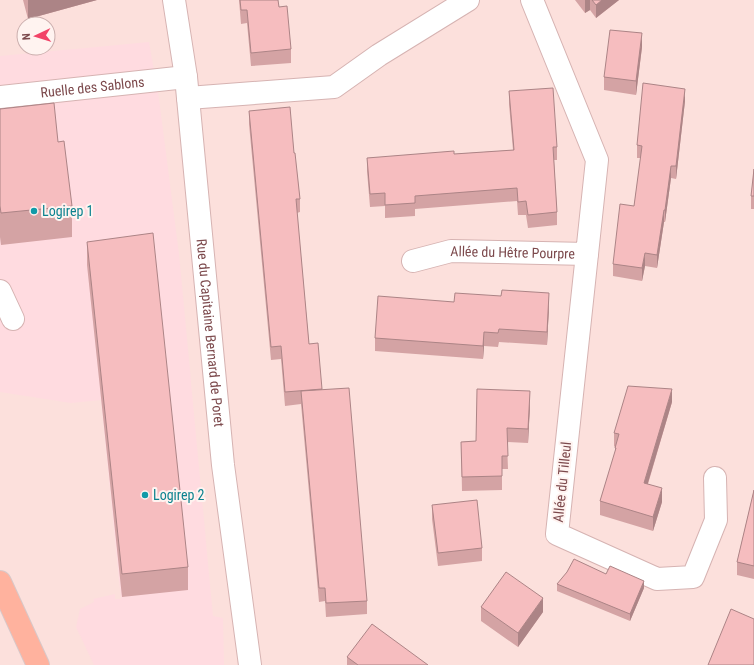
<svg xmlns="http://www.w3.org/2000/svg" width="754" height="665" font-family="'Roboto Condensed',sans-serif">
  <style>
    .residential { fill: #fce0dc; fill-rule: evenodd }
    .commercial { fill: #ffdbe0 }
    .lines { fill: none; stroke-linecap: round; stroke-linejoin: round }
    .minor-casing { stroke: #d6b3b2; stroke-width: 24 }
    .major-casing { stroke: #d8c8c9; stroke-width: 24 }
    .minor { stroke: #fff; stroke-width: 22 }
    .major { stroke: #ffb29e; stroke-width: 22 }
    .wall { fill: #d4a3a4 }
    .shaded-wall { fill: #ac8486 }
    .building { fill: #f6bdbf; stroke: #ac8486 }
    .culture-dot { fill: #0f9aa8; stroke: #fff3f0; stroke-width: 1.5 }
    .labels { text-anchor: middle; stroke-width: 4; stroke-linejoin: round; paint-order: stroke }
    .street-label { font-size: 14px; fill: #7c494c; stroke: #fff3f0 }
    .culture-label { font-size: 14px; fill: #0d838f; stroke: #fff3f0; text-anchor: start }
  </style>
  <rect width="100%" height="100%" fill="#feece8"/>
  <path class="residential" d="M 0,0 L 754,0 L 754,665 L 0,665 ZM 24,24 L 48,24 L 48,48 L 24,48 Z"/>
  <path class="commercial" d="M 149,42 L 159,99 L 179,254 L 213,616 L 223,618 L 224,665 L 94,665 L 76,627 L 80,609 L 94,602 L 93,599 L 115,594 L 115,599 L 121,599 L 101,400 L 71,403 L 0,392 L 0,56 Z"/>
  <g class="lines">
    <g class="minor-casing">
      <g id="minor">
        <path id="s1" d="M 174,0 L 186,77 L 190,119 L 223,465 L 250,665"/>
        <path id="s2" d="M 0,97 L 186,77"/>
        <path d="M 188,98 L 334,87 L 379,55 L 468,0"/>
        <path d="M 587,254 L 557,534 L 657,579 L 693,577 L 716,520 L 715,478"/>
        <path id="s3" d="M 413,261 L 451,251 L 587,254 L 597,160 L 532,0"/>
        <path d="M 0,291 L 13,319"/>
      </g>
    </g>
    <g class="major-casing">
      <path id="major" d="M 0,582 L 38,665"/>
    </g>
    <use href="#minor" class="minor"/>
    <use href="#major" class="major"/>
  </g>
  <path class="wall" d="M 23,0 L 97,0 L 28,19 Z
    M 239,0 L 278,0 L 279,7 L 291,49 L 291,63 L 251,66 L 247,23 L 241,24 Z
    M 575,0 L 619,0 L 596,18 L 590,10 L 585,13 Z
    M 642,47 L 636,95 L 604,90 L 604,77 Z
    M 509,91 L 557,147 L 557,160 L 554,160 L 557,212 L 557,225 L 528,228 L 526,215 L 518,215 L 517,201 L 415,209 L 415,216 L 385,218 L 385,206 L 370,207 L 367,171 L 367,158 L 454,154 L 513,150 L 509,104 Z
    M 685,101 L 676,179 L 671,178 L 665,222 L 664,222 L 657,268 L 645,266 L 642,281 L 613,276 L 613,264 L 634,206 L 641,158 L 637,158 L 637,145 Z
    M 0,109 L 58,142 L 72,206 L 72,237 L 1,245 L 0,237 Z
    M 249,111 L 294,153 L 300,199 L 300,212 L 297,213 L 309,344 L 322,389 L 367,601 L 367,614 L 326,617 L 325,601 L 319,602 L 301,404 L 285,406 L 281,359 L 271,360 L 249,124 Z
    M 754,169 L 754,209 L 751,209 L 751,196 Z
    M 87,242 L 188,567 L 188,590 L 122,597 L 87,265 Z
    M 454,302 L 549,306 L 547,345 L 499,342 L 498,347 L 484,346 L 483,359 L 375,351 L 375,338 Z
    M 672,402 L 648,484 L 662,502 L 653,531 L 600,515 L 600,501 L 615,454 L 615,447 L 614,446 L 614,433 Z
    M 530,405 L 528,443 L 507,442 L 508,469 L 502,469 L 502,490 L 462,491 L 461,442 L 476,441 Z
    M 754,490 L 754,579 L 737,575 L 737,562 Z
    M 432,505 L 482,548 L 482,561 L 438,566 L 432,519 Z
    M 606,574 L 644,588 L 630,621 L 557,591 L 557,584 Z
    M 481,607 L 543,612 L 518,647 L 481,621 Z
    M 347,657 L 428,665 L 347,665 Z"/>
  <path class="shaded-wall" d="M 28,0 L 97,0 L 28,19 Z
    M 585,0 L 590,0 L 590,10 L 585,13 Z
    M 602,0 L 619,0 L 596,18 L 596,5 Z
    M 642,33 L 642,47 L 636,95 L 636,81 Z
    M 685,89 L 685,101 L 676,179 L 676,166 Z
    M 671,166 L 671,178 L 665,222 L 665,210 Z
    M 664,210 L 664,222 L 657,268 L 657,255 Z
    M 645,253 L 645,266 L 642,281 L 642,268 Z
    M 549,293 L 549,306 L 547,345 L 547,332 Z
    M 484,332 L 484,346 L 483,359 L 483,346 Z
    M 672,389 L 672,402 L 644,496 L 644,483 Z
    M 530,391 L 530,405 L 528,443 L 528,429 Z
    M 662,488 L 662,502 L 653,531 L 653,517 Z
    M 644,581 L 644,588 L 630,621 L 630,614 Z
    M 543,598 L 543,612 L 518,647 L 518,633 Z"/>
  <path class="building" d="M 240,0 L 278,0 L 279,7 L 287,6 L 291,49 L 251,53 L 247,10 L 241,10 Z
    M 592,0 L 602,0 L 596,5 Z
    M 610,30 L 642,33 L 636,81 L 604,77 Z
    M 643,83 L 685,89 L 676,166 L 671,166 L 665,210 L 664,210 L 657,255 L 645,253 L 642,268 L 613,264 L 620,204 L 634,206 L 642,146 L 637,145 Z
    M 553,88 L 557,147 L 553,147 L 557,212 L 528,215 L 526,201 L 518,202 L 517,188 L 415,196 L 415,203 L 385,205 L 385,193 L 370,194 L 367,158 L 454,151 L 454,154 L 514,150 L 509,91 Z
    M 54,103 L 58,142 L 64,141 L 72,206 L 1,213 L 0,206 L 0,109 Z
    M 290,107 L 294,153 L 295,153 L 300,199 L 296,199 L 309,344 L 318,343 L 322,389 L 285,392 L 281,346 L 271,347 L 249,111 Z
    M 754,169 L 754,196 L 751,196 Z
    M 153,233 L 188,567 L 122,574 L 87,242 Z
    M 502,290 L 549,293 L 547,332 L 499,329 L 498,333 L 484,332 L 483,346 L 375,338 L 378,296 L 454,302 L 455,293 L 501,296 Z
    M 628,386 L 672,389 L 644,483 L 662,488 L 653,517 L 600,501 L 616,448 L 615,448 L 619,434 L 614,433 Z
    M 349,388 L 367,601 L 326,603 L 325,588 L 319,588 L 301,391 Z
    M 477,389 L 530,391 L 528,429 L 507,428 L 508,456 L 502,456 L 502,476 L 462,477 L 461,442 L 476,441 Z
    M 754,490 L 754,566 L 737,562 Z
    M 477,500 L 482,548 L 438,553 L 432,505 Z
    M 574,559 L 606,574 L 610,566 L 644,581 L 630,614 L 557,584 L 567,572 Z
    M 506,572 L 543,598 L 518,633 L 481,607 Z
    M 731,609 L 754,619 L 754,665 L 708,665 Z
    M 372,624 L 428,665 L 358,665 L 347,657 Z"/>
  <g class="culture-dot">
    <circle cx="34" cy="211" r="4"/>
    <circle cx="145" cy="495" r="4"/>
  </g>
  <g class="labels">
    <g class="street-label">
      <text dy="5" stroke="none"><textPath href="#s2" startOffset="93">Ruelle des Sablons</textPath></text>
      <text dy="5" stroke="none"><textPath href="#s3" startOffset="101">Allée du Hêtre Pourpre</textPath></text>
      <text dy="5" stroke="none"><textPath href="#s1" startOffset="335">Rue du Capitaine Bernard de Poret</textPath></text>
      <text transform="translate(562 482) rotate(-84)" y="5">Allée du Tilleul</text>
    </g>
    <g class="culture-label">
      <text x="42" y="216">Logirep 1</text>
      <text x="153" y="500">Logirep 2</text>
    </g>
  </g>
  <g transform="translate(36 36) rotate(266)"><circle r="19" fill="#fff3f0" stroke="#cbafae"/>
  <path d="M0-3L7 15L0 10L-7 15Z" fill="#f24367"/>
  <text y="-6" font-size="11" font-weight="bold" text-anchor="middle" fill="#7c494c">N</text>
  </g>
</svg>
